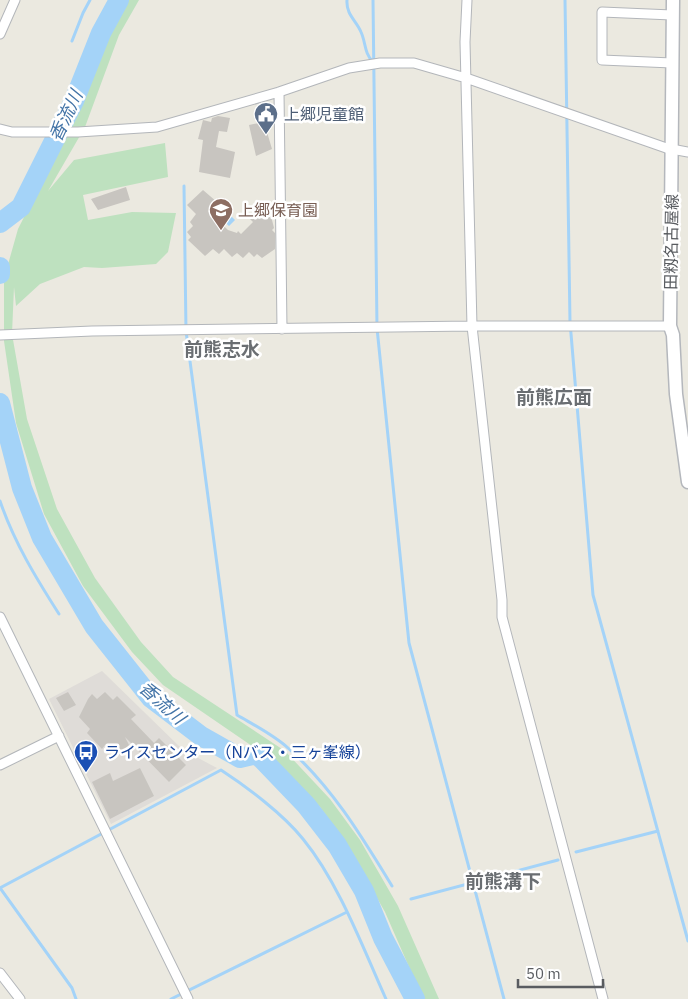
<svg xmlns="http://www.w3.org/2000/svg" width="688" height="999" font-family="'IBM Plex Sans','Noto Sans JP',sans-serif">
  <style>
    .industrial { fill: #dfdcd8 }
    .green { fill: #bee1bf }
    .water { fill: #a4d3f8 }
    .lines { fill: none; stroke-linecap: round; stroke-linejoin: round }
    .stream { stroke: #a4d3f8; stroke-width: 3 }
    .river { stroke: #a4d3f8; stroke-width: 20 }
    .building { fill: #c8c5c0 }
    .minor-casing { stroke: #b3b6ba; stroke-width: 11 }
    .secondary-casing { stroke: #b4b7bc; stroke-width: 15 }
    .minor { stroke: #fff; stroke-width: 9 }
    .secondary { stroke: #fff; stroke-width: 12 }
    .labels { text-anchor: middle; stroke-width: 5; stroke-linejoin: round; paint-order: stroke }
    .service-label { font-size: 16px; fill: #4e5e75; stroke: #fff; text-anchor: start }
    .education-label { font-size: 16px; fill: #785e54; stroke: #fff; text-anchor: start }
    .street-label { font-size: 16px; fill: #595c60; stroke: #fff }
    .transit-label { font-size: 16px; fill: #164399; stroke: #fff; text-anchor: start }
    .water-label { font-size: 18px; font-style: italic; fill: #4374a7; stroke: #fff }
    .quarter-label { font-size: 19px; font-weight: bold; fill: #6a6e72; stroke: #fff }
  </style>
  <rect width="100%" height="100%" fill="#ebe9e0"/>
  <path class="industrial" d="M 102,671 L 183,750 L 217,768 L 111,824 L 49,699 Z"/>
  <path class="green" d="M 126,0 L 139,0 L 119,35 L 85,127 L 48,191 L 74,160 L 165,143 L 168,177 L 83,195 L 88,220 L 132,212 L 176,213 L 168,252 L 156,264 L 102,268 L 84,267 L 40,284 L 16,306 L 14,287 L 12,334 L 27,419 L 57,509 L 95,578 L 141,642 L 173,677 L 285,751 L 330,799 L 360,840 L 398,906 L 439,999 L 423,999 L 385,912 L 348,847 L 320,807 L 274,761 L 163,685 L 132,652 L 83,586 L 44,514 L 16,423 L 4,341 L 4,280 L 7,268 L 18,229 L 71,124 L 109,30 Z"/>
  <path class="water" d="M 219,210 L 224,214 L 227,212 L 235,220 L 229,226 L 215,213 Z"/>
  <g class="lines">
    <path class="stream" d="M 347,0 C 346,15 356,20 361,32 C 366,43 364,53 373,62
      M 373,0 L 377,328 L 409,643 L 504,999
      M 565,0 L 570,322 L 593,595 L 688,941
      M 72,41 L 83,13 L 90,0
      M 184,186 L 186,331 L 237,715 C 254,725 274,735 288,748 C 332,787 362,837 392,886
      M 0,501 C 14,542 36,578 59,614
      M 576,852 L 658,831
      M 0,888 L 221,770 C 247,787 283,814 303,839 C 339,883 363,948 386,999
      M 0,888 L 72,988 L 76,999
      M 411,899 L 558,860
      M 171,999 L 347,912"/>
    <path class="river" d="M 0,223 L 21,207 L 74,101 L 101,33 L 119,0
      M 0,267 L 0,274
      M 0,403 L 22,488 L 42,538 L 94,626 L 151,698 L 201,736 L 240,758 L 257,754 L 306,805 L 337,845 L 364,891 L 383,938 L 415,999"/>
  </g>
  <path class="building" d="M 218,116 L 230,118 L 227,132 L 219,131 L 216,147 L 235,152 L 230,178 L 199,172 L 203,140 L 198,139 L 203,120 L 211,122 L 212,118 Z
    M 264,122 L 272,149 L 256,156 L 249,125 Z
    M 126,187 L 130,200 L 98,210 L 91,199 Z
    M 203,190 L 217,202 L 208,211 L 228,230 L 237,233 L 238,231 L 241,234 L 253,222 L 249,218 L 264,202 L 274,212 L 272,220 L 274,228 L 272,230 L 275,233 L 275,249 L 262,258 L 257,254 L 254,257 L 249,252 L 243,258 L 237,253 L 232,257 L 224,249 L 219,254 L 213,249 L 205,256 L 188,240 L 191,237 L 187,232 L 193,226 L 190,222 L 196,214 L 187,205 Z
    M 68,692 L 76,705 L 64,711 L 56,698 Z
    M 105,692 L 113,700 L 117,696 L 136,715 L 131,719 L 154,743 L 159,738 L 186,765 L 169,782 L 125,737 L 129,745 L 117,757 L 105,745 L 102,749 L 87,733 L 90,729 L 79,717 L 88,699 L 92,694 L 97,699 Z
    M 140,768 L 154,796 L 110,819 L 92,782 L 110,773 L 113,781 Z"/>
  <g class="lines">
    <g class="minor-casing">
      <path id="minor" d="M 467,0 L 465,42 L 472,326 L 502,600 L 502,617 L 603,999
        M 672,15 L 602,12 L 602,60 L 672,63
        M 0,34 L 15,0
        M 279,92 L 282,329
        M 0,129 L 12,132 L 78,132 L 157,127 L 279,92 L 349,68 L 380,63 L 414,63 L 466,78 L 672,150
        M 666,148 L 688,152
        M 0,335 L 92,331 L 472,326 L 670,326
        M 0,617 L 188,999
        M 0,765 L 59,736
        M 0,973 L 20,999"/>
    </g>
    <g class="secondary-casing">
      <path id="secondary" d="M 673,0 L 670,326 L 673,335 L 676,394 L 688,482"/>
    </g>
    <use href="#minor" class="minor"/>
    <use href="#secondary" class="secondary"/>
  </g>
  <defs>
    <g id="civic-pin" transform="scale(1.25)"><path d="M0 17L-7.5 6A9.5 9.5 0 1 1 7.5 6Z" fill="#5c6f8a" stroke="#fff"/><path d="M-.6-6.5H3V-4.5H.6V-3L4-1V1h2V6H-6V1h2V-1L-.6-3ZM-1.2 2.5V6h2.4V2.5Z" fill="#fff"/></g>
    <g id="school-pin" transform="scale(1.25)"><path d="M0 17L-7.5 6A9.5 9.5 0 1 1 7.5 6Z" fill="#8d6e63" stroke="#fff"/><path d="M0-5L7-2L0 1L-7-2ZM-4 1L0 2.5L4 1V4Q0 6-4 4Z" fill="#fff"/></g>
    <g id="bus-pin" transform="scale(1.25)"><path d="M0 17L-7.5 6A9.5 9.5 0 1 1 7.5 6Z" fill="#1a4fb4" stroke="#fff"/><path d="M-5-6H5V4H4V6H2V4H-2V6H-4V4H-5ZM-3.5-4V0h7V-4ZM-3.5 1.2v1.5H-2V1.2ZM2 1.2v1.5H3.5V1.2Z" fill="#fff"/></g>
  </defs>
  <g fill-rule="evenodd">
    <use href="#civic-pin" x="266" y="114"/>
    <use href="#school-pin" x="221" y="210"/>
    <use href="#bus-pin" x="86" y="752"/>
  </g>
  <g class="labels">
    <g class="service-label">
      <text x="284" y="120">上郷児童館</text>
    </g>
    <g class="education-label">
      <text x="238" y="216">上郷保育園</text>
    </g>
    <g class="street-label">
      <text transform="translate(671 242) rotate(-89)" y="6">田籾名古屋線</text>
    </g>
    <g class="transit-label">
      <text x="104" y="758">ライスセンター（Nバス・三ヶ峯線）</text>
    </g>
    <g class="water-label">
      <text transform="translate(66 116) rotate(-65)" y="6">香流川</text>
      <text transform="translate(162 703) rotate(42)" y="6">香流川</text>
    </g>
    <g class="quarter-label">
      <text x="222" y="356">前熊志水</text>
      <text x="554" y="404">前熊広面</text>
      <text x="503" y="888">前熊溝下</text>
    </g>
  </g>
  <path d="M518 979v8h85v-8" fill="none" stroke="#595c60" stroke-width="2.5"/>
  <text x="526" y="979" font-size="15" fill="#595c60" stroke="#ffffff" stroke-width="4" paint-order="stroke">50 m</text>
</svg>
